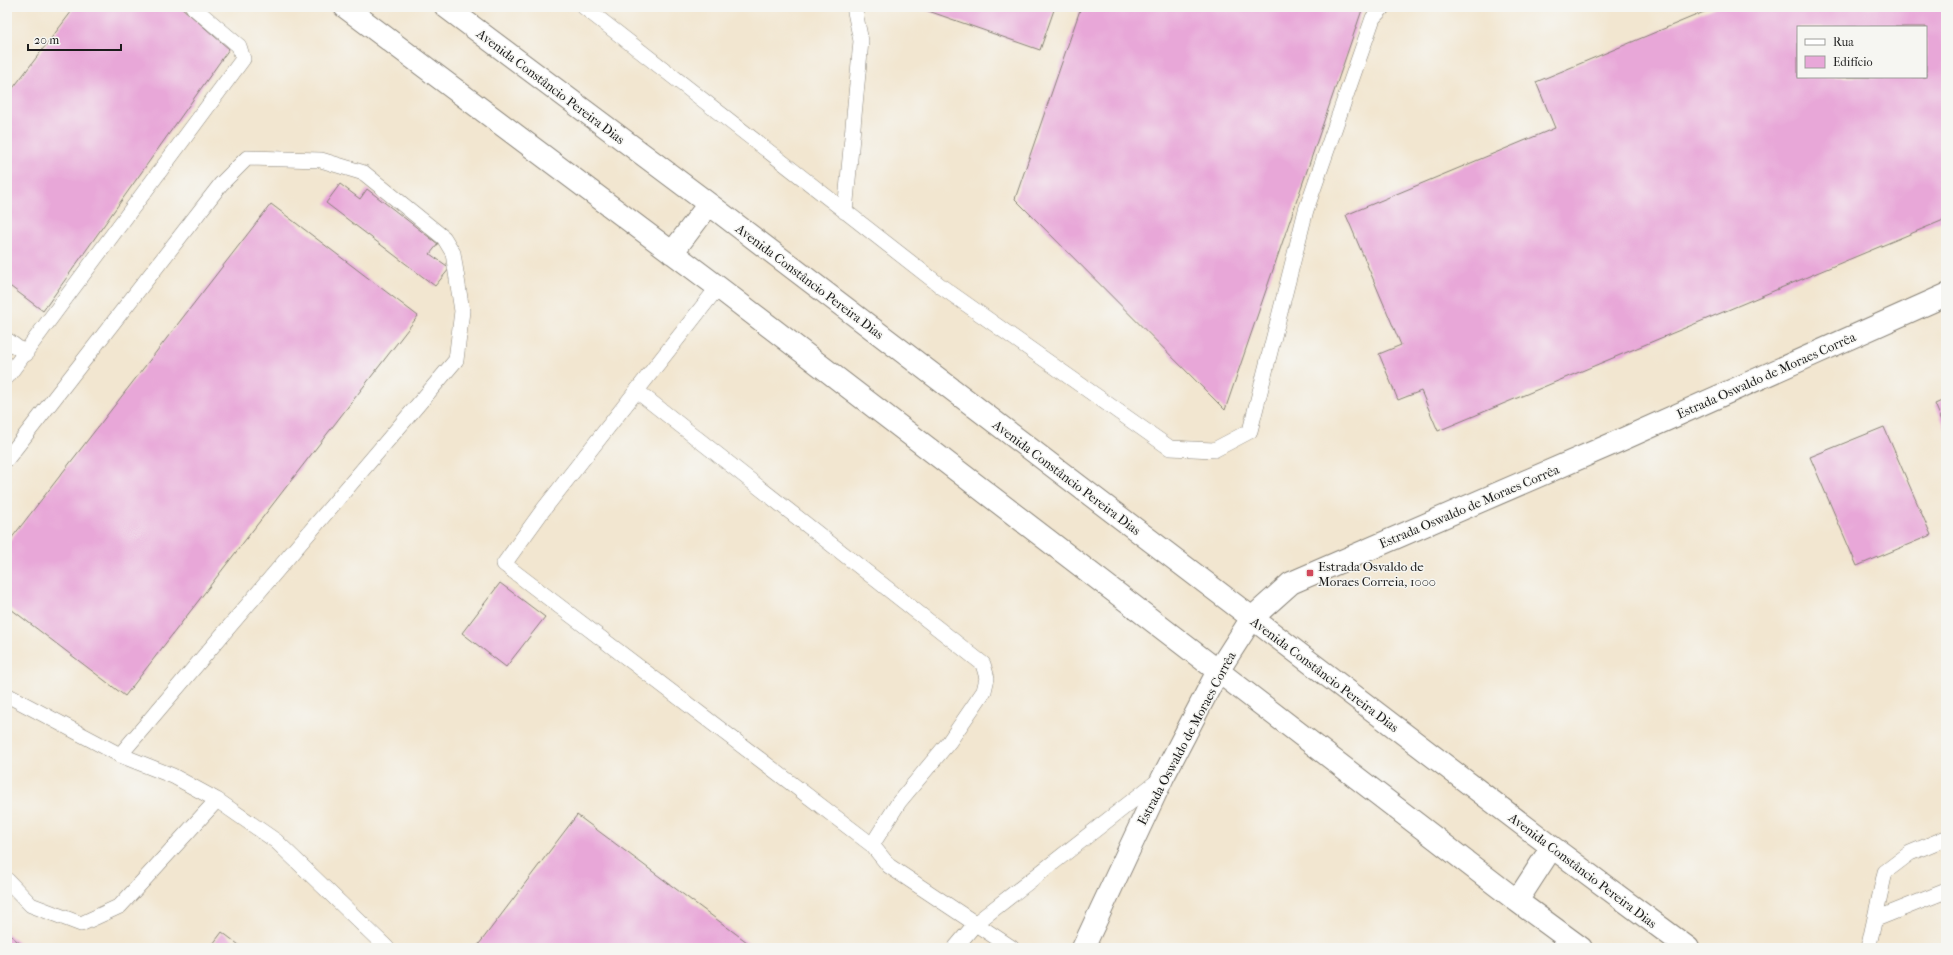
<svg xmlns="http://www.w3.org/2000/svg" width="1953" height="955" font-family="'IM FELL French Canon',serif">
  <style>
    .building { fill: #e8a7d8; fill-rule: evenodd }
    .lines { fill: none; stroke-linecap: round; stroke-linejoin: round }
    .lane-casing { stroke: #878176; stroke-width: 16 }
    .street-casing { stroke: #878176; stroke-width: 24 }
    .secondary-casing { stroke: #878176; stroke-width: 24 }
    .lane { stroke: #fff; stroke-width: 15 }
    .street { stroke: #fff; stroke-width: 22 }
    .secondary { stroke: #fff; stroke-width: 22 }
    .poi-dot { fill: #d1495b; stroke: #f6f6f2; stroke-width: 1.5 }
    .labels { text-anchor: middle; stroke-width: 3; stroke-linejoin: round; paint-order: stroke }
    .street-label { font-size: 13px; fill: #1c1c1c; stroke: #f6f6f2 }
    .poi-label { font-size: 13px; fill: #1c1c1c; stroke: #f6f6f2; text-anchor: start }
  </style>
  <rect width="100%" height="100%" fill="#f6f6f2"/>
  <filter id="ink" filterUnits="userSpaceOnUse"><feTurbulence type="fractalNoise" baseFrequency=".025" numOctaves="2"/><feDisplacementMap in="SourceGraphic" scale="8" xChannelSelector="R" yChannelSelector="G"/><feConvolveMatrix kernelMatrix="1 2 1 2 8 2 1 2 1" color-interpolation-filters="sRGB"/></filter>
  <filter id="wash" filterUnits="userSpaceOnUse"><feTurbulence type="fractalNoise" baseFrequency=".012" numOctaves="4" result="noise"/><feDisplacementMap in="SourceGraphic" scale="16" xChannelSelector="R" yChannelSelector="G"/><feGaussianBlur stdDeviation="0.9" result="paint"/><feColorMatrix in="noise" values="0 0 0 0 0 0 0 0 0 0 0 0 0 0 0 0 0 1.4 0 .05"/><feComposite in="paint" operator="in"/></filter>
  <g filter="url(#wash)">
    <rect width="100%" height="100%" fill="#f2e6d0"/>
    <g id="blocks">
      <path class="building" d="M 75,7 L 181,7 L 229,49 L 43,311 L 7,284 L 7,96 Z
        M 917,7 L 1055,7 L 1040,50 Z
        M 1081,7 L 1363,7 L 1225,410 L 1015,199 Z
        M 1716,7 L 1946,7 L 1946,219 L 1438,431 L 1421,391 L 1398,400 L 1379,354 L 1401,345 L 1346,215 L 1555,128 L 1536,82 ZM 1798,27 L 1926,27 L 1926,77 L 1798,77 Z
        M 340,184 L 360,199 L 367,189 L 438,244 L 430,254 L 450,268 L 435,286 L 326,203 Z
        M 271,204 L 418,316 L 125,696 L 7,606 L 7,544 Z
        M 1946,399 L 1946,430 L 1935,404 Z
        M 1884,427 L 1931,535 L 1857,566 L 1810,457 Z
        M 500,583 L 545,617 L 506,667 L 462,633 Z
        M 577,815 L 755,948 L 476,948 Z
        M 222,932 L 243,948 L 210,948 Z
        M 7,933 L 26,948 L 7,948 Z"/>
    </g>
  </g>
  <g filter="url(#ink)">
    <use href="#blocks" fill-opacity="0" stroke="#878176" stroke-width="1"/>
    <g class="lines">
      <g class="lane-casing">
        <path id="lane" d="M 584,7 L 942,287 L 1170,448 L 1214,450 L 1250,431 L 1306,210 L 1373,18 L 1383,7
          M 845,212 L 861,41 L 854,7
          M 718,287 L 543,510 L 504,564 L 872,845
          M 7,340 L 26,354
          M 7,377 L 243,59 L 239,46 L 193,7
          M 637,391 L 983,664 L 987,678 L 984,691 L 949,742 L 899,802 L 872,845 L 889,866 L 1012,948
          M 7,459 L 221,184 L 247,158 L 321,160 L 364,173 L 444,238 L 453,253 L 462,311 L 456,360 L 120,755 L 7,695
          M 217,800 L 276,841 L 387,948
          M 7,880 L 31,905 L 81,924 L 120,906 L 217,800 L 173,776 L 120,755
          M 1876,919 L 1946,891
          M 955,948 L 976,923 L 1159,780
          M 1867,948 L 1869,945 L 1885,872 L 1910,853 L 1946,838"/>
      </g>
      <g class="street-casing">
        <path id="street" d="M 345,7 L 718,287 L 1218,671 L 1163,777 L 1083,948
          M 446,7 L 709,204 L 1252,618
          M 672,253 L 709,204"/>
      </g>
      <g class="secondary-casing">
        <path id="secondary" d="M 1252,618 L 1552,847 L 1688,948
          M 1517,901 L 1552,847
          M 1581,948 L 1517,901 L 1218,671 L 1252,618 L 1291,583 L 1612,444 L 1946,295"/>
      </g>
      <use href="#lane" class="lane"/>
      <use href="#street" class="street"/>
      <use href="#secondary" class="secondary"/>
    </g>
  </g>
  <rect class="poi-dot" x="1306" y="569" width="8" height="8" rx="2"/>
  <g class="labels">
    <g class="street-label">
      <text transform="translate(551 86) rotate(37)" y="5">Avenida Constâncio Pereira Dias</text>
      <text transform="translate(810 281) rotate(37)" y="5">Avenida Constâncio Pereira Dias</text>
      <text transform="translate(1766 375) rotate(-24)" y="5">Estrada Oswaldo de Moraes Corrêa</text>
      <text transform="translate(1067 477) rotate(37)" y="5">Avenida Constâncio Pereira Dias</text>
      <text transform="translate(1469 506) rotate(-23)" y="5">Estrada Oswaldo de Moraes Corrêa</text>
      <text transform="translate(1325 674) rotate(37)" y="5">Avenida Constâncio Pereira Dias</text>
      <text transform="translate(1186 738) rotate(-62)" y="5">Estrada Oswaldo de Moraes Corrêa</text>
      <text transform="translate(1583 870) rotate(37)" y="5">Avenida Constâncio Pereira Dias</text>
    </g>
    <g class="poi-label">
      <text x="1318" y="571">Estrada Osvaldo de<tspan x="1318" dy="15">Moraes Correia, 1000</tspan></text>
    </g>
  </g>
  <rect width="1953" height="955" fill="none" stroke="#f6f6f2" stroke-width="24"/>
  <rect x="1797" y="26" width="130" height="52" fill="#f6f6f2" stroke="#9f9f9c"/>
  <rect x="1805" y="39" width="20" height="6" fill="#ffffff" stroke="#9f9f9c"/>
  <text x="1833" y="46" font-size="12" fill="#1c1c1c">Rua</text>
  <rect x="1805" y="56" width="20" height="12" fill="#e8a7d8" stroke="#9f9f9c"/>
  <text x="1833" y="66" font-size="12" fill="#1c1c1c">Edifício</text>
  <path d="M28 44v6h93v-6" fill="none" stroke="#1c1c1c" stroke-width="2"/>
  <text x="34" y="44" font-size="12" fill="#1c1c1c" stroke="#f6f6f2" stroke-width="3" paint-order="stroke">20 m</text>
</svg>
